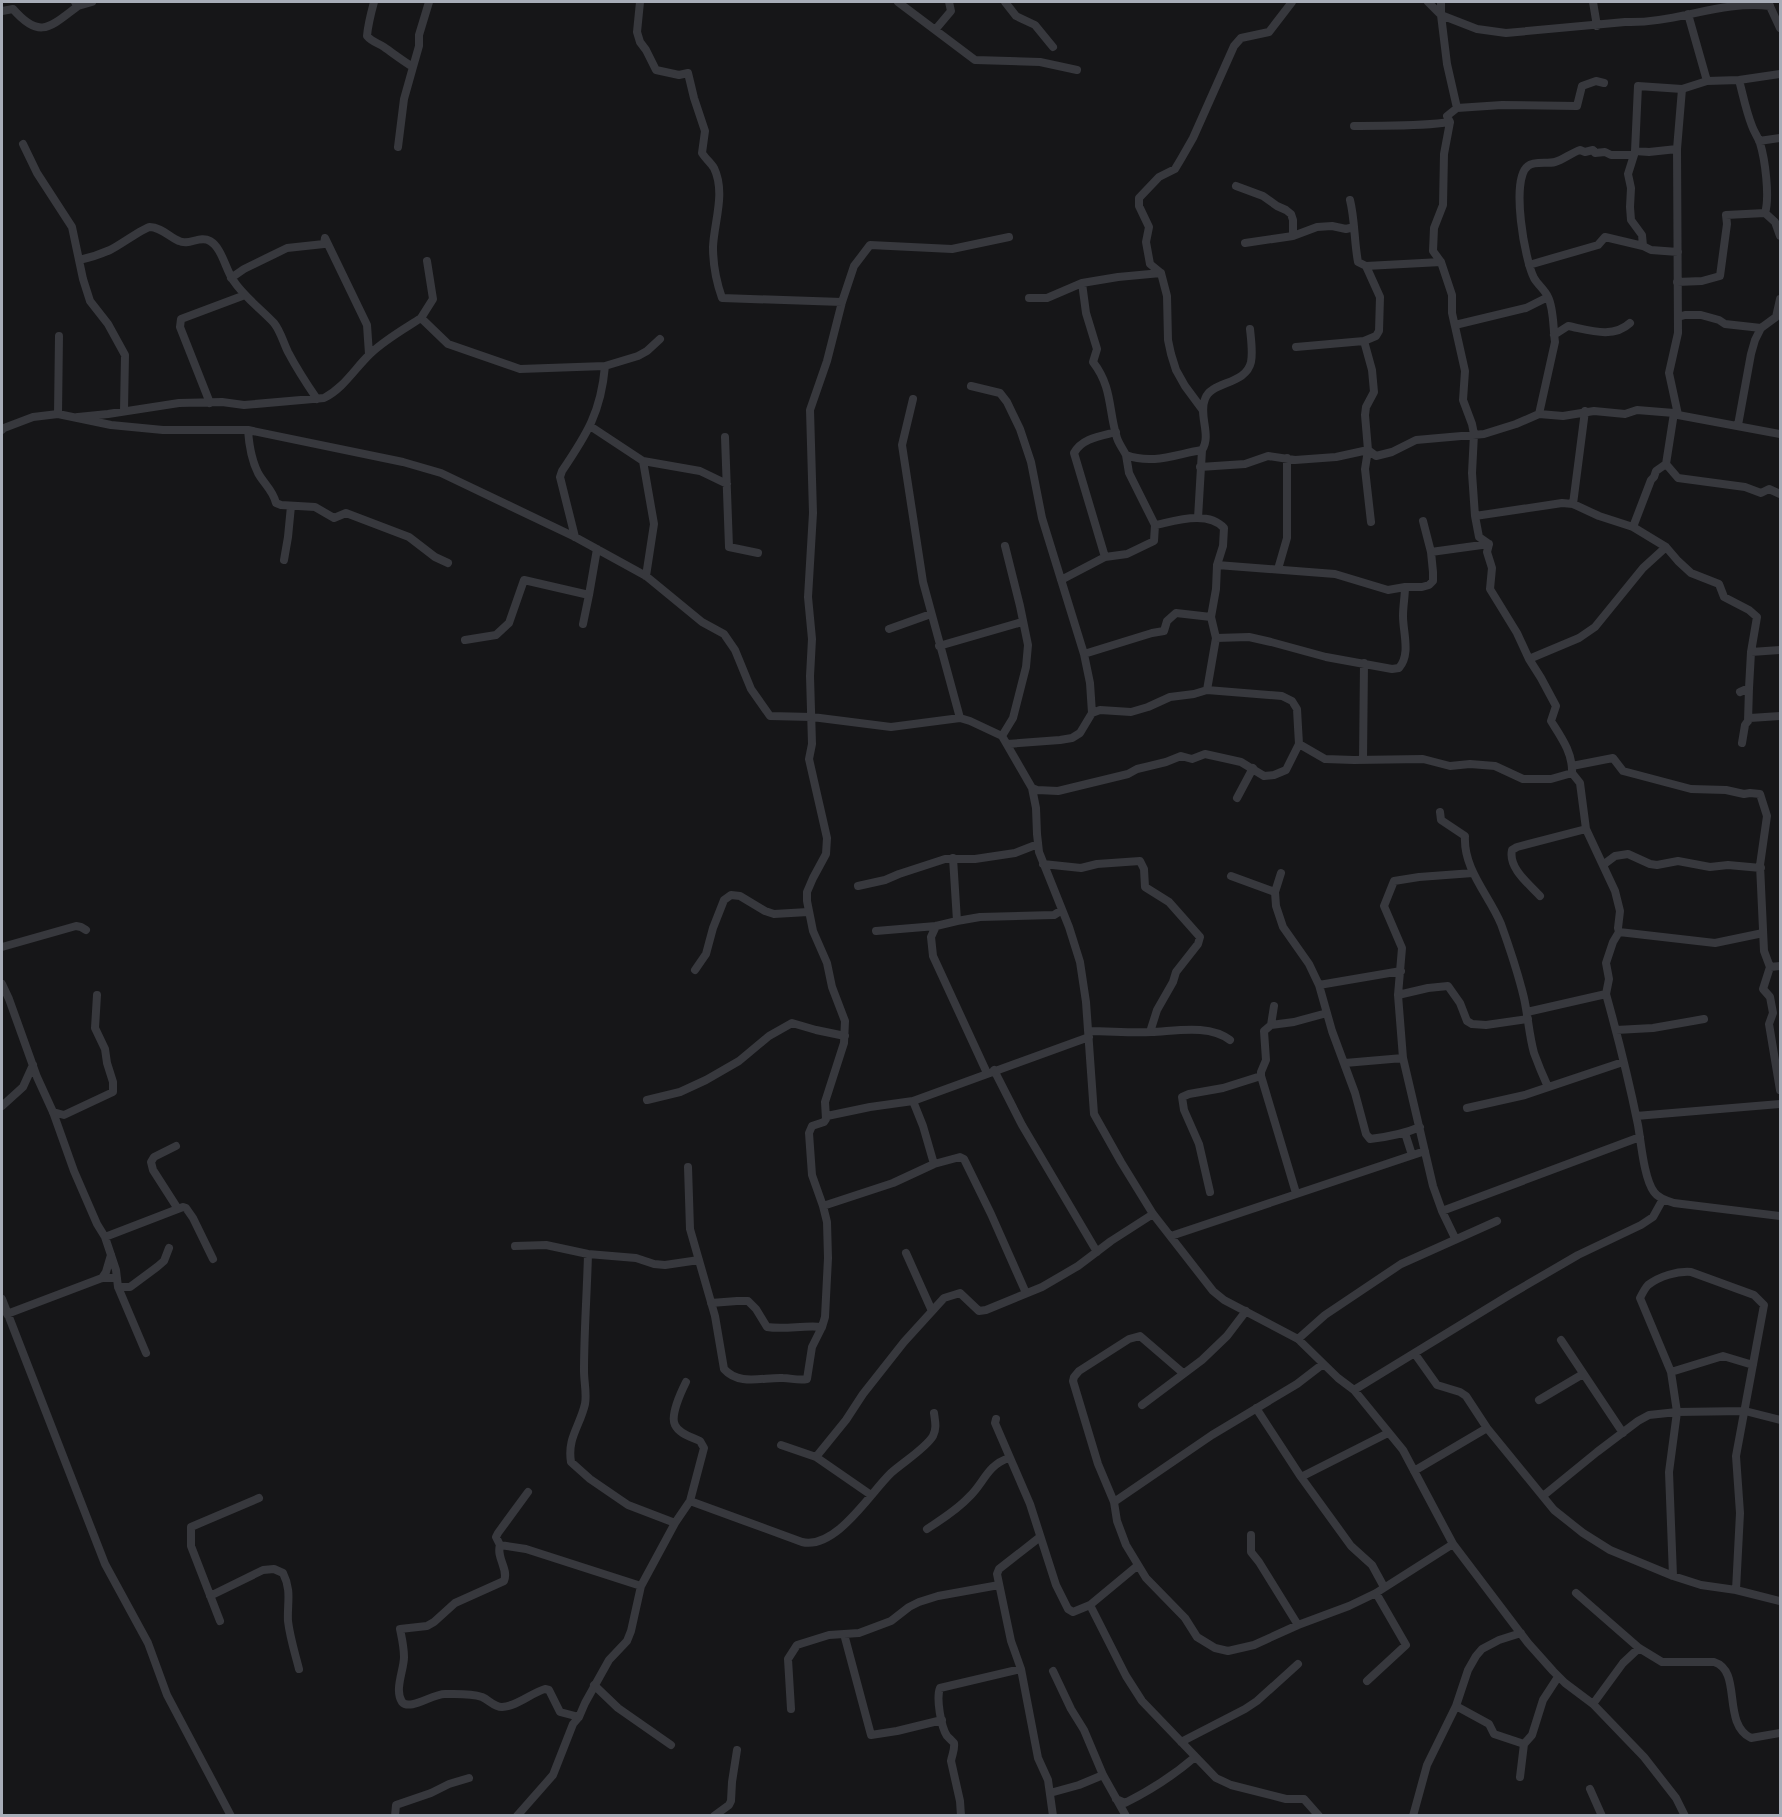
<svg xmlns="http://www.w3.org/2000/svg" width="1782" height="1817" font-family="'Varela Round',sans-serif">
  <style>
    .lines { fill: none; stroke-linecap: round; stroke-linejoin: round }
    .minor { stroke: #37383d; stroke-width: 8 }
  </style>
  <rect width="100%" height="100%" fill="#161618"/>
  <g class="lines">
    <path class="minor" d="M 75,2 L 78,6 L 92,2
      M 374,2 C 371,13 368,24 367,36 C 372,42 378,43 384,47 C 394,54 403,61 413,67 L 404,99 L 398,147
      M 640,2 L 637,32 L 640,42 L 646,50 L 656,70 L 679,75 L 688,73 L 694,98 L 705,131 L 702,153 C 705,158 711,163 714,168 C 726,193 714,222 713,247 C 713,266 716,281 722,298 L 842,302
      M 898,2 L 975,60 L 1040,62 L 1077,70
      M 1005,2 L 1016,16 L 1035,25 L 1053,47
      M 1428,2 L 1441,15 L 1447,64 L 1457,108 L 1447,116 L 1450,122 L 1444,154 L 1443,205 L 1434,228 L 1433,251 L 1441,262 L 1452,295 L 1452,313 L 1465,371 L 1463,400 L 1472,424 L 1474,434 L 1472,473 L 1475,516 L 1479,537 L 1489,544 L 1487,552 L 1492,568 L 1490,589 L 1517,633 L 1529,659 L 1541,678 L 1556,706 L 1551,721 C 1561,737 1573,753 1572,773 L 1580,783 L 1586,829 L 1615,891 L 1620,911 L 1618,928 L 1619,932 L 1613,942 L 1606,963 L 1609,979 L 1606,994 C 1618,1037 1629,1081 1638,1125 C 1641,1142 1644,1179 1654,1192 C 1658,1198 1667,1201 1674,1203 L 1780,1216
      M 1441,2 L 1441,15 L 1477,29 L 1506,33 L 1625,22 C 1674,24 1721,0 1770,6
      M 1593,2 L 1597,26
      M 1768,2 L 1780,28
      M 2,11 L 13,9 C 40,40 50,27 78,6
      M 1688,14 L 1707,81
      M 935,30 L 951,11 L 949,2
      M 413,67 L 419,46 L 419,35 L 429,2
      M 1739,80 C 1743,95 1746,111 1752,126 C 1754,132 1758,137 1760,143 C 1765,159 1770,197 1765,213
      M 1457,108 L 1502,105 L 1577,106 L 1582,86 L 1596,81 L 1604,83
      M 1354,126 C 1386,125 1418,127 1450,122
      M 1759,141 L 1780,138
      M 23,144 L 37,173 L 72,227 L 83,279 L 90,301 L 108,324 L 125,355 L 124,410
      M 1635,151 L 1638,86 L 1682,89
      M 1634,155 L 1628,174 L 1631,188 L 1630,207 L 1631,220 L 1642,235 L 1643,246 L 1651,250 L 1678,252
      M 1236,186 L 1263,196 L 1277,206 L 1286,210 L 1291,214 L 1293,220 L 1293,236
      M 1350,200 C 1355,220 1354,241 1358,262 L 1366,266 L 1380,297 L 1379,331 L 1376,336 L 1364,341
      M 1245,243 L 1293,236 L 1317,227 L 1332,226 L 1346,229 L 1354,227
      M 79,260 C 89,258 101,254 110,250 C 119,246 143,228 150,227 C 160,227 170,237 179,241 C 189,246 200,235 210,241 C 222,248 225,268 233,280 C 244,297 260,308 274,323 C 281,332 283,342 288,352 C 297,369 306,383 317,399
      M 1529,265 L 1598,245 L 1605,237 L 1643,246
      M 1366,266 L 1441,262
      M 231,278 L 244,269 L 287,248 L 324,244 L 325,238 L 367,325 L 369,354
      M 1677,282 L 1702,281 L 1720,276 L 1727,224 L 1726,215 L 1765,213 L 1775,222 L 1780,236
      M 1082,283 L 1086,313 L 1097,349 L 1093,362 C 1113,388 1108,410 1117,438 C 1119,444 1123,449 1126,455 C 1153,465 1176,454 1202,450
      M 1029,298 L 1047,298 L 1082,283 L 1118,277 L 1161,273
      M 1678,317 L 1685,315 L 1701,315 L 1719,320 L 1725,324 L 1761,328
      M 421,318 L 433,299 L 427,261
      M 1455,325 L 1526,308 L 1548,297
      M 1554,335 L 1568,326 C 1589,330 1613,339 1630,323
      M 1296,347 L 1364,341 L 1372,370 L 1374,392 L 1366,407 L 1365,415 L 1368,450 L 1365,469 L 1371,522
      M 971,386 L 1000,393 L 1007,402 L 1020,429 L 1031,462 L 1042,518 L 1084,654 L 1090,683 L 1092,713 L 1080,733 L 1072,738 L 1060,740 L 1007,744
      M 913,399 L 902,445 L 923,582 L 960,718
      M 210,403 L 180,327 L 181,319 L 245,295
      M 1202,409 L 1185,386 L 1176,370 L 1171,354 L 1168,340 L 1167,296 L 1161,273 L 1150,264 L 1146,242 L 1149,227 L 1139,206 L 1139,198 L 1159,177 L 1175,169 L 1181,159 L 1193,138 L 1234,46 L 1241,38 L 1269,32 L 1292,2
      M 1677,410 L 1669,373 L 1678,333 L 1677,149 L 1682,89 L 1707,81 L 1739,80 L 1780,74
      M 58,414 L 59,336
      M 1539,414 L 1555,342 C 1553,328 1554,309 1548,297 C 1545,290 1538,285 1534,278 C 1525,261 1510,179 1528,166 C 1534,161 1547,164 1555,162 C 1563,160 1571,153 1580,150 L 1585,152 L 1593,150 L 1595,153 L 1605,152 L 1611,155 L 1634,155 L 1635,151 L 1649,152 L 1677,149
      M 78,417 L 108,414 L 179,403 L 222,402 L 244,405 L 324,398 C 344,388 355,368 371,353 C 386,339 404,329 421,318 L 448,344 L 520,369 L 605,366 L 638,356 L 647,351 L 660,339
      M 1738,425 L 1751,354 L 1755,340 L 1761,328 L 1776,317 L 1780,299
      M 590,426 L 643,461
      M 2,430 L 4,428 L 33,417 L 58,414 L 111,425 L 163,430 L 248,430 L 403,462 L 441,473 L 575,537 L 646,576 L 702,622 L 724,634 L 735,650 L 751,689 L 770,716 L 812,717 L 891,727 L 960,718 L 970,721 L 1002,736 L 1032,788 L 1036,808 L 1037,834 L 1039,852 L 1069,927 L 1080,962 L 1086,1002 L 1094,1114 L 1121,1162 L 1153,1214 L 1213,1291 L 1224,1300 L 1298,1339 L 1338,1378 L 1354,1390 L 1403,1450 L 1453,1544 L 1528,1643 L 1553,1671 L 1565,1683 L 1593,1704 L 1644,1757 L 1676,1798 L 1685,1816
      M 248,430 C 249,445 251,459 258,473 C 264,484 273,490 276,503 L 281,505 L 315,507 L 334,518 L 346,513 L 409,537 L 435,557 L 448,563
      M 725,437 L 729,547 L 758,553
      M 1368,450 L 1376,456 L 1392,452 L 1416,440 L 1484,434 L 1516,424 L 1539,414 L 1563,416 L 1594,411 L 1625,414 L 1637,410 L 1674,413 L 1677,410 L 1678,415 L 1780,434
      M 1666,464 L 1674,413
      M 1200,467 L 1245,464 L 1268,456 L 1295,460 L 1336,457 L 1368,450
      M 1573,504 L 1585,411
      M 1475,516 L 1549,505 L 1562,503 L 1573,504 L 1599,516 L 1633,527 L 1666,547 L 1678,561 L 1691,573 L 1719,584 L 1724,597 L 1749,610 L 1757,617 L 1751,652 L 1749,688 L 1740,692
      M 1198,518 L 1202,450 C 1212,435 1198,415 1205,399 C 1211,381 1246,385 1251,362 C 1253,352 1251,339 1250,329
      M 1155,525 C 1175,521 1208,510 1224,528 L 1223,546 L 1217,565 L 1216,589 L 1211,617 L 1216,638 L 1207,690
      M 1633,527 L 1651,480 L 1654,477 L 1656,471 L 1666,464 L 1678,478 L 1745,487 L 1761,493 L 1769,489 L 1780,494
      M 575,537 L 560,477 L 562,471 C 587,434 601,412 605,366
      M 1431,552 L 1489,544
      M 1105,557 L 1074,453 C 1082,438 1101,436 1116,432
      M 284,560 L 288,537 L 291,506
      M 1217,565 L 1335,574 L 1388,590 L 1405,587 L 1422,587 L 1429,585 L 1433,581 L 1433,572 L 1431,552 L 1423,521
      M 1278,569 L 1287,538 L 1287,458
      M 646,576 L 654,524 L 643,461 L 700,471 L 727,484
      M 1061,580 L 1105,557 L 1127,554 L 1154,541 L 1155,525 L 1129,473 L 1126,455
      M 583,624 L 589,595
      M 889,629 L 931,614
      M 1216,638 L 1249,637 L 1271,642 L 1326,657 L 1392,669 L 1399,668 C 1411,654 1403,633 1403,616 C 1403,606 1405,596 1405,587
      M 465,640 L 496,635 L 509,623 L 524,580 L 589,595 L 597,549
      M 939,646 L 1022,622
      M 1751,652 L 1780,650
      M 1084,654 L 1152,633 L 1164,631 L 1167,621 L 1176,613 L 1211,617
      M 1529,659 L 1579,638 L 1595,627 L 1643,568 L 1666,547
      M 1748,721 L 1749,688
      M 1002,736 L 1013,718 L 1026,667 L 1028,645 L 1020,606 L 1005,546
      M 1742,743 L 1745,725 L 1750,718 L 1780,716
      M 1299,744 L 1325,759 L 1354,760 L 1423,759 L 1450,766 L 1470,764 L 1495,766 L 1523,779 L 1551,779 L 1572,773
      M 1363,760 L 1364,663
      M 1572,766 L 1613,758 L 1623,771 L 1691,789 L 1726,790 L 1744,794 L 1750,793 L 1760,794 L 1767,816 L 1760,865 L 1764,951 L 1770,967 L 1763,989 L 1770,997 L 1773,1013 L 1769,1024 L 1780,1090
      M 1032,788 L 1037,790 L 1058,791 L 1128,774 L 1137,769 L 1166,762 L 1181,756 L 1192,759 L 1205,754 L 1241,762 L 1264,776 L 1274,775 L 1286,770 L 1299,744 L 1298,727 L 1297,709 L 1292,701 L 1282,696 L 1207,690 L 1194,694 L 1170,697 L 1148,707 L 1131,712 L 1100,710 L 1092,713
      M 1237,798 L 1253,768
      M 1440,812 L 1441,820 L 1465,836 C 1463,869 1489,895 1501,924 C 1510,949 1518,973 1524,998 C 1528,1016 1529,1035 1534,1053 C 1538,1064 1543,1076 1548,1087
      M 953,858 L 957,921
      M 1043,864 L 1081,868 L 1097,864 L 1140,861 L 1144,869 L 1145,887 L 1169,902 L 1200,937 L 1198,944 L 1176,972 L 1173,982 L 1157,1010 L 1150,1032
      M 1603,865 L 1615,856 L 1628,854 L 1650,864 L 1657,865 L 1678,861 L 1710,867 L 1728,865 L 1761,868
      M 1281,873 L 1275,892 L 1276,906 L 1283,927 L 1309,964 L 1319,985 L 1332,1031 L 1355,1093 L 1366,1134 L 1370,1139 C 1387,1137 1404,1134 1420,1127
      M 1231,876 L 1275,892
      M 858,886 L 885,880 L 899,874 L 945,859 L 975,859 L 1015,853 L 1038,844
      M 1540,896 C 1529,884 1508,868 1512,850 L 1517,847 L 1586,829
      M 936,926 L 931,937 L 933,956 L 987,1073
      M 876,931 L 936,926 L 957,921 L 980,917 L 1054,915 L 1062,910
      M 1619,932 L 1715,943 L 1763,933
      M 2,947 L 76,926 L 81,927 L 86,930
      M 1770,967 L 1780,966
      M 695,970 L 706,954 L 713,928 L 724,900 L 731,895 L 740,896 L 765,911 L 774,914 L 808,912
      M 2,984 L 9,999 L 37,1077 L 53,1112 L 74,1171 L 97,1224 L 105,1237 L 116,1270 L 118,1287 L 146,1353
      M 1319,985 L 1401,971
      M 1398,995 L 1428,988 L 1448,986 L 1460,1003 L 1467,1021 L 1472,1024 L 1486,1025 L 1528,1019
      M 1527,1012 L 1606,994
      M 1271,1025 L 1274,1006
      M 1616,1030 L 1653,1028 L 1704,1019
      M 1089,1031 C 1110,1031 1130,1033 1151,1032 C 1176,1031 1209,1024 1230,1040
      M 1345,1063 L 1403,1058
      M 994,1070 L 1022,1125 L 1097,1252
      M 647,1100 L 680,1092 L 706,1080 L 739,1061 L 769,1036 L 792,1023 L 816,1030 L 845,1036
      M 913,1101 L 923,1126 L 934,1164
      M 2,1106 L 23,1087 L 33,1065
      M 1467,1108 L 1525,1095 L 1623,1062
      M 53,1112 L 64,1115 L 113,1092 L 113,1082 L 107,1063 L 105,1049 L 95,1028 L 97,995
      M 827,1116 L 870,1107 L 913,1101 L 1089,1037
      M 1636,1116 L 1780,1104
      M 1405,1133 L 1412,1155
      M 176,1146 L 154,1157 L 151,1162 L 153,1170 L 178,1209
      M 688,1167 L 690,1229 L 715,1316 L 724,1369 C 739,1386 763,1377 783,1378 C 791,1378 799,1381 807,1379 L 812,1347 L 822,1327 L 825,1317 L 828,1258 L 827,1222 L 823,1206 L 812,1175 L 809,1133 L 812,1126 L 824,1122 L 826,1119 L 825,1102 L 844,1043 L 845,1021 L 832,987 L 827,963 L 813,931 L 807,901 L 807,892 L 813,878 L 826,854 L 827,838 L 809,759 L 812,744 L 810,676 L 812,639 L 808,597 L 813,513 L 810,410 L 827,361 L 842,302 L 854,266 L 870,245 L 952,249 L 1009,237
      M 1210,1192 L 1199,1144 L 1184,1110 L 1182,1097 L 1189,1094 L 1223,1088 L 1261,1076
      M 1296,1193 L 1261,1076 L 1261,1072 L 1266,1060 L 1264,1031 L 1271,1025 L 1294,1022 L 1327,1013
      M 823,1206 L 893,1183 L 934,1164 L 960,1157 L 964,1159 L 991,1214 L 1026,1293
      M 1442,1211 L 1640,1137
      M 1171,1236 L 1425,1151
      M 105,1237 L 183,1207 L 186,1208 L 193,1218 L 213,1259
      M 1455,1238 L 1442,1211 L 1433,1186 L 1403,1058 L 1398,995 L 1402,948 L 1384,906 L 1394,881 L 1419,877 L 1473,873
      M 515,1246 L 546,1245 L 588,1254 L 636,1258 L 654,1264 L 665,1265 L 699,1260
      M 906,1253 L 932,1311
      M 588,1254 C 587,1293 584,1332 584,1371 C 584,1382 587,1394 585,1404 C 580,1426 567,1438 571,1462 L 590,1479 L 628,1505 L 675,1523
      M 102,1278 L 106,1272 L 111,1255
      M 118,1287 L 130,1287 L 157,1267 L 164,1261 L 169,1248
      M 2,1299 L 105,1564 L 148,1643 L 167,1695 L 231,1816
      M 711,1303 L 737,1301 L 748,1301 L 756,1309 L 767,1327 C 785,1330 803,1325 822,1327
      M 7,1314 L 102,1278 L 117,1278
      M 1298,1339 L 1325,1315 L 1401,1264 L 1497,1221
      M 1561,1340 L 1623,1433
      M 1415,1354 L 1437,1385 L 1460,1392 L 1466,1396 L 1487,1428 L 1554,1510 L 1583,1533 L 1610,1550 L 1673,1576 L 1701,1585 L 1736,1590 L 1780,1601
      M 1671,1372 L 1723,1356 L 1753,1365
      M 1183,1373 L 1140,1336 L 1129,1339 L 1079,1371 L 1074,1377 L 1073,1381 L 1098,1464 L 1114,1502 L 1117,1521 L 1126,1545 L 1146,1578 L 1185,1618 L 1197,1637 L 1215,1648 L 1228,1651 L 1254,1645 L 1298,1625 L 1349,1606 L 1376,1593 L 1453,1544
      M 1354,1390 L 1511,1294 L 1578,1255 L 1641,1225 L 1653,1217 L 1663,1199
      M 1539,1400 L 1583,1374
      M 1142,1405 L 1202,1360 L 1227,1336 L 1246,1311
      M 1256,1408 L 1301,1477 L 1351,1546 L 1372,1565 L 1384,1587
      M 996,1419 L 995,1423 L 1030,1504 L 1056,1585 L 1068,1609 L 1073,1612 L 1090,1605 L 1137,1566
      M 781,1445 L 816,1457 L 871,1495
      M 816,1457 L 846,1420 L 863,1394 L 904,1342 L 944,1298 L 960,1293 L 979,1311 L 986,1310 L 1042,1287 L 1078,1266 L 1111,1241 L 1153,1214
      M 1414,1471 L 1487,1428
      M 1301,1477 L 1388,1433
      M 528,1492 L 498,1533 L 496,1537 L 500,1545 L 526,1549 L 641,1586
      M 1543,1496 L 1597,1452 L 1638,1421 L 1649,1415 L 1677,1412 L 1745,1411 L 1780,1420
      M 690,1501 L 802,1542 C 836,1550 870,1493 891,1473 C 902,1463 926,1448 933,1436 C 937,1428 935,1421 934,1413
      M 1114,1502 L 1212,1435 L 1297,1384 L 1323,1364
      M 927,1529 C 942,1519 957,1510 969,1497 C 984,1483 987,1465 1009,1458
      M 1251,1535 L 1251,1552 L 1259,1562 L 1298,1625
      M 1040,1537 L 999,1569 L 997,1574 L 1011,1641 L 1021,1669 L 1038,1758 L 1048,1780 L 1053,1816
      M 500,1545 C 496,1558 509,1569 504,1581 L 455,1603 L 434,1622 L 427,1626 L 400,1629 C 402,1639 404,1647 404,1657 C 404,1670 394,1690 402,1702 C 410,1711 432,1694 445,1694 C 457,1694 470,1693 482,1697 C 489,1700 494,1707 502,1707 C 518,1706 531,1693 545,1689 L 549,1690 L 560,1712 L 579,1717
      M 1673,1576 L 1669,1472 L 1677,1412 L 1671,1372 L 1640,1298 C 1642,1294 1645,1288 1648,1285 C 1660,1276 1677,1271 1691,1272 L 1754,1295 L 1764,1305 L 1736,1456 L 1740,1513 L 1736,1590
      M 1576,1593 L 1639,1648 L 1662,1662 L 1714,1662 C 1743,1671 1721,1723 1751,1738 L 1780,1733
      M 210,1596 L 263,1570 L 274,1569 L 283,1573 C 292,1591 287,1603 288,1621 C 290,1638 295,1653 299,1669
      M 1090,1605 L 1126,1676 L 1142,1701 L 1216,1778 L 1231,1785 L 1286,1799 L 1304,1799 L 1319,1816
      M 220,1621 L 191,1546 L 191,1527 L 259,1498
      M 844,1634 L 871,1735 L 897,1731 L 942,1720
      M 1053,1671 L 1071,1709 L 1084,1730 L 1103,1775 L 1126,1816
      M 1367,1681 L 1406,1645 L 1376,1593
      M 594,1685 L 618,1708 L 671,1745
      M 1593,1704 L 1623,1663 L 1639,1648
      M 1456,1706 L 1489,1724 L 1494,1734 L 1524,1744
      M 791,1709 L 788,1659 L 797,1645 L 829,1635 L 859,1633 L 891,1621 L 909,1607 L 919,1602 L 938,1596 L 999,1585
      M 1181,1742 L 1245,1709 L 1257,1701 L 1298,1664
      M 1520,1777 L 1524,1744 L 1532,1735 L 1543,1700 L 1558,1677
      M 1590,1789 L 1602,1816
      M 1050,1793 L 1079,1785 L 1103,1775
      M 1116,1799 L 1125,1803 C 1151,1790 1173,1776 1195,1757
      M 395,1816 L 396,1805 L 431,1793 L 449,1784 L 469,1778
      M 517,1816 L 553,1775 L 573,1724 L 579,1717 L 585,1703 L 609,1660 L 627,1641 L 631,1631 L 641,1586 L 675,1523 L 690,1501 L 704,1448 L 700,1441 C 692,1437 679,1434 675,1425 C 670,1416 681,1392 686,1382
      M 714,1816 L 729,1805 L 731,1801 L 732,1782 L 737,1750
      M 961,1816 L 960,1801 L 951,1761 C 952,1755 955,1750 954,1743 C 954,1743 948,1737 947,1736 C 941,1727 936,1698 940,1688 L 1021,1669
      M 1413,1816 L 1427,1765 L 1456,1706 L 1468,1670 L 1476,1656 L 1482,1649 L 1499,1640 L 1521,1633"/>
  </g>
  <rect width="1782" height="1817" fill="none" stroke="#a8adb8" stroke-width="6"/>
</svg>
